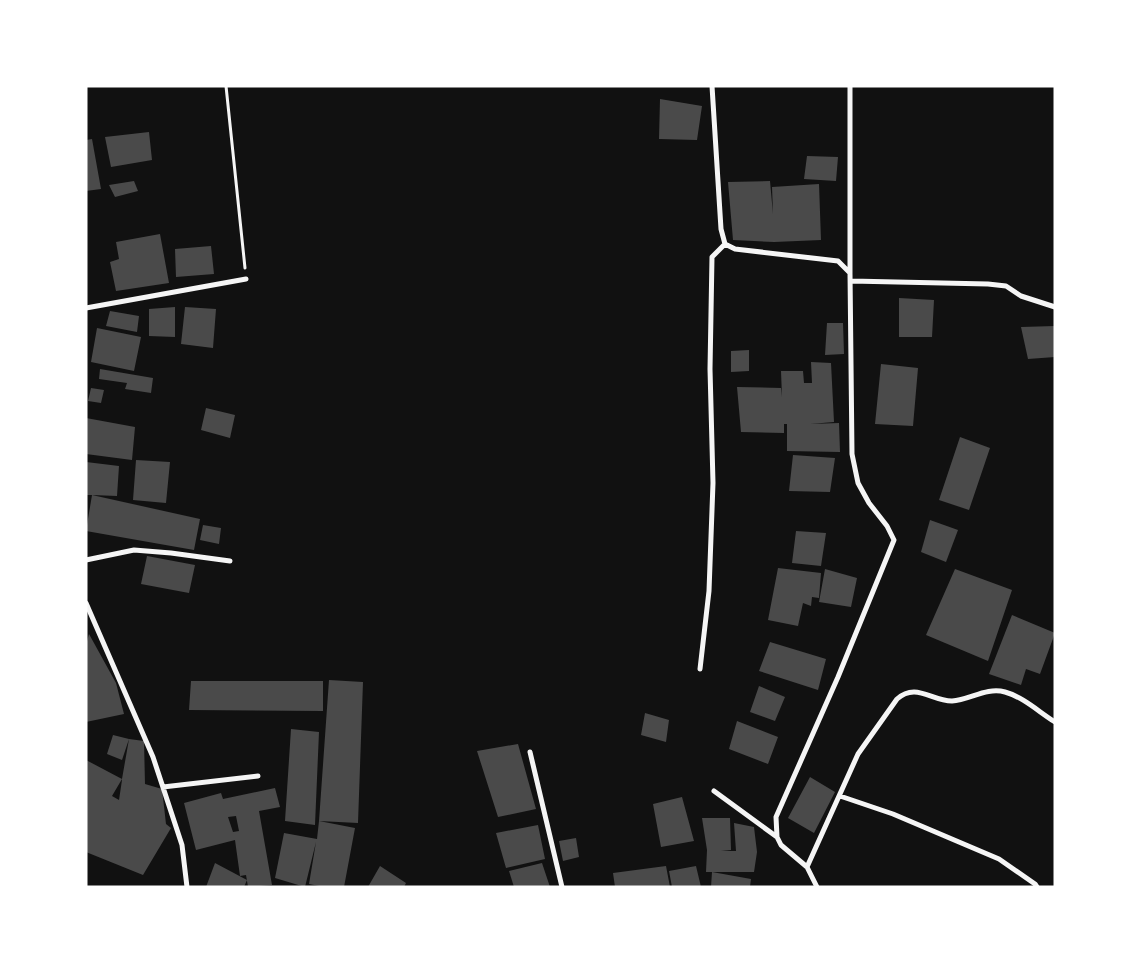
<svg xmlns="http://www.w3.org/2000/svg" width="1141" height="973" font-family="'Archivo Narrow',sans-serif">
  <style>
    .building { fill: #4a4a4a; fill-rule: evenodd }
    .lines { fill: none; stroke-linecap: round; stroke-linejoin: round }
    .path { stroke: #f5f5f5; stroke-width: 3 }
    .minor { stroke: #f5f5f5; stroke-width: 5 }
  </style>
  <rect width="100%" height="100%" fill="#111"/>
  <path class="building" d="M 660,99 L 702,106 L 697,140 L 659,139 Z
    M 149,132 L 152,160 L 111,167 L 105,137 Z
    M 92,139 L 101,189 L 86,191 L 86,140 Z
    M 807,156 L 838,157 L 836,181 L 804,179 Z
    M 134,181 L 138,191 L 115,197 L 109,185 Z
    M 770,181 L 773,214 L 772,187 L 819,184 L 821,240 L 774,242 L 733,240 L 728,182 Z
    M 160,234 L 169,283 L 116,291 L 110,262 L 119,259 L 116,242 Z
    M 211,246 L 214,274 L 176,277 L 175,249 Z
    M 899,298 L 934,300 L 932,337 L 899,337 Z
    M 175,307 L 175,337 L 149,336 L 149,309 Z
    M 185,307 L 216,309 L 213,348 L 181,344 Z
    M 110,311 L 139,316 L 137,332 L 106,326 Z
    M 827,323 L 843,323 L 844,354 L 825,355 Z
    M 1055,326 L 1055,357 L 1028,359 L 1021,327 Z
    M 97,328 L 141,337 L 134,371 L 91,362 Z
    M 749,350 L 749,371 L 731,372 L 731,351 Z
    M 811,362 L 831,363 L 834,422 L 810,424 L 839,423 L 840,452 L 787,451 L 787,424 L 784,424 L 784,433 L 741,432 L 737,387 L 781,388 L 782,397 L 781,371 L 803,371 L 804,383 L 812,383 Z
    M 881,364 L 918,368 L 913,426 L 875,424 Z
    M 100,369 L 153,378 L 151,393 L 125,389 L 127,383 L 99,379 Z
    M 91,388 L 104,390 L 101,403 L 88,401 Z
    M 206,408 L 235,415 L 230,438 L 201,430 Z
    M 86,418 L 135,427 L 132,460 L 86,454 Z
    M 960,437 L 990,448 L 969,510 L 939,500 Z
    M 793,455 L 835,458 L 830,492 L 789,491 Z
    M 136,460 L 170,462 L 166,503 L 133,500 Z
    M 86,462 L 119,466 L 117,496 L 92,495 L 200,519 L 194,550 L 86,531 L 92,495 L 86,495 Z
    M 930,520 L 958,530 L 946,562 L 921,552 Z
    M 203,525 L 221,528 L 219,544 L 200,540 Z
    M 796,531 L 826,533 L 821,566 L 792,563 Z
    M 147,556 L 195,565 L 189,593 L 141,584 Z
    M 778,568 L 821,573 L 819,598 L 812,597 L 811,606 L 803,603 L 798,626 L 768,620 Z
    M 825,569 L 857,578 L 851,607 L 819,602 Z
    M 955,569 L 1012,590 L 988,661 L 926,635 Z
    M 1012,615 L 1055,633 L 1040,674 L 1026,669 L 1021,685 L 989,674 Z
    M 89,634 L 116,683 L 124,714 L 86,722 L 86,645 Z
    M 770,642 L 826,659 L 818,690 L 759,671 Z
    M 329,680 L 363,682 L 358,823 L 319,821 Z
    M 191,681 L 323,681 L 323,711 L 189,710 Z
    M 759,686 L 785,697 L 775,721 L 750,712 Z
    M 645,713 L 669,720 L 666,742 L 641,735 Z
    M 737,721 L 778,737 L 768,764 L 729,749 Z
    M 291,729 L 319,732 L 315,825 L 285,821 Z
    M 113,735 L 129,739 L 122,760 L 107,754 Z
    M 129,739 L 144,741 L 145,784 L 162,789 L 166,824 L 171,828 L 143,875 L 86,852 L 86,760 L 122,779 ZM 122,779 L 122,780 L 119,800 L 112,796 Z
    M 518,744 L 536,809 L 498,817 L 477,751 Z
    M 810,777 L 835,792 L 814,833 L 788,818 Z
    M 275,788 L 280,807 L 259,811 L 272,885 L 248,887 L 246,875 L 240,876 L 235,840 L 196,850 L 184,803 L 221,793 L 223,799 ZM 236,816 L 239,831 L 233,832 L 228,817 Z
    M 682,797 L 694,841 L 661,847 L 653,804 Z
    M 702,818 L 730,818 L 731,850 L 721,851 L 736,851 L 734,823 L 754,827 L 757,852 L 754,872 L 706,872 L 707,850 Z
    M 319,821 L 355,828 L 344,887 L 324,887 L 309,884 L 316,842 L 305,887 L 275,878 L 284,833 L 317,839 Z
    M 538,825 L 545,859 L 506,868 L 496,833 Z
    M 576,838 L 579,857 L 563,861 L 559,841 Z
    M 215,863 L 247,880 L 244,887 L 206,887 Z
    M 542,863 L 550,887 L 514,887 L 509,871 Z
    M 380,866 L 406,883 L 404,887 L 368,887 Z
    M 666,866 L 670,887 L 615,887 L 613,873 Z
    M 696,866 L 701,887 L 672,887 L 669,871 Z
    M 712,872 L 751,879 L 750,887 L 711,887 Z"/>
  <g class="lines">
    <path class="path" d="M 226,86 L 245,268"/>
    <path class="minor" d="M 712,86 L 721,229 L 725,244 L 735,249 L 838,261 L 850,273 L 852,454 L 858,483 L 869,503 L 887,526 L 894,540 L 838,677 L 776,817 L 777,837 L 781,845 L 807,867 L 817,887
      M 850,86 L 850,273
      M 851,281 L 988,284 L 1006,286 L 1021,296 L 1055,307
      M 86,308 L 246,279
      M 86,560 L 134,550 L 171,553 L 230,561
      M 86,603 L 153,757 L 182,845 L 187,887
      M 700,669 L 709,591 L 713,483 L 710,369 L 712,257 L 725,244
      M 530,752 L 562,887
      M 163,787 L 258,776
      M 714,791 L 777,837
      M 840,796 L 893,814 L 999,859 L 1035,884 L 1037,887
      M 807,867 L 858,754 L 897,699 C 916,682 931,701 952,701 C 970,700 986,687 1005,692 C 1023,697 1039,712 1055,722"/>
  </g>
  <rect width="1141" height="973" fill="none" stroke="#ffffff" stroke-width="175"/>
</svg>
